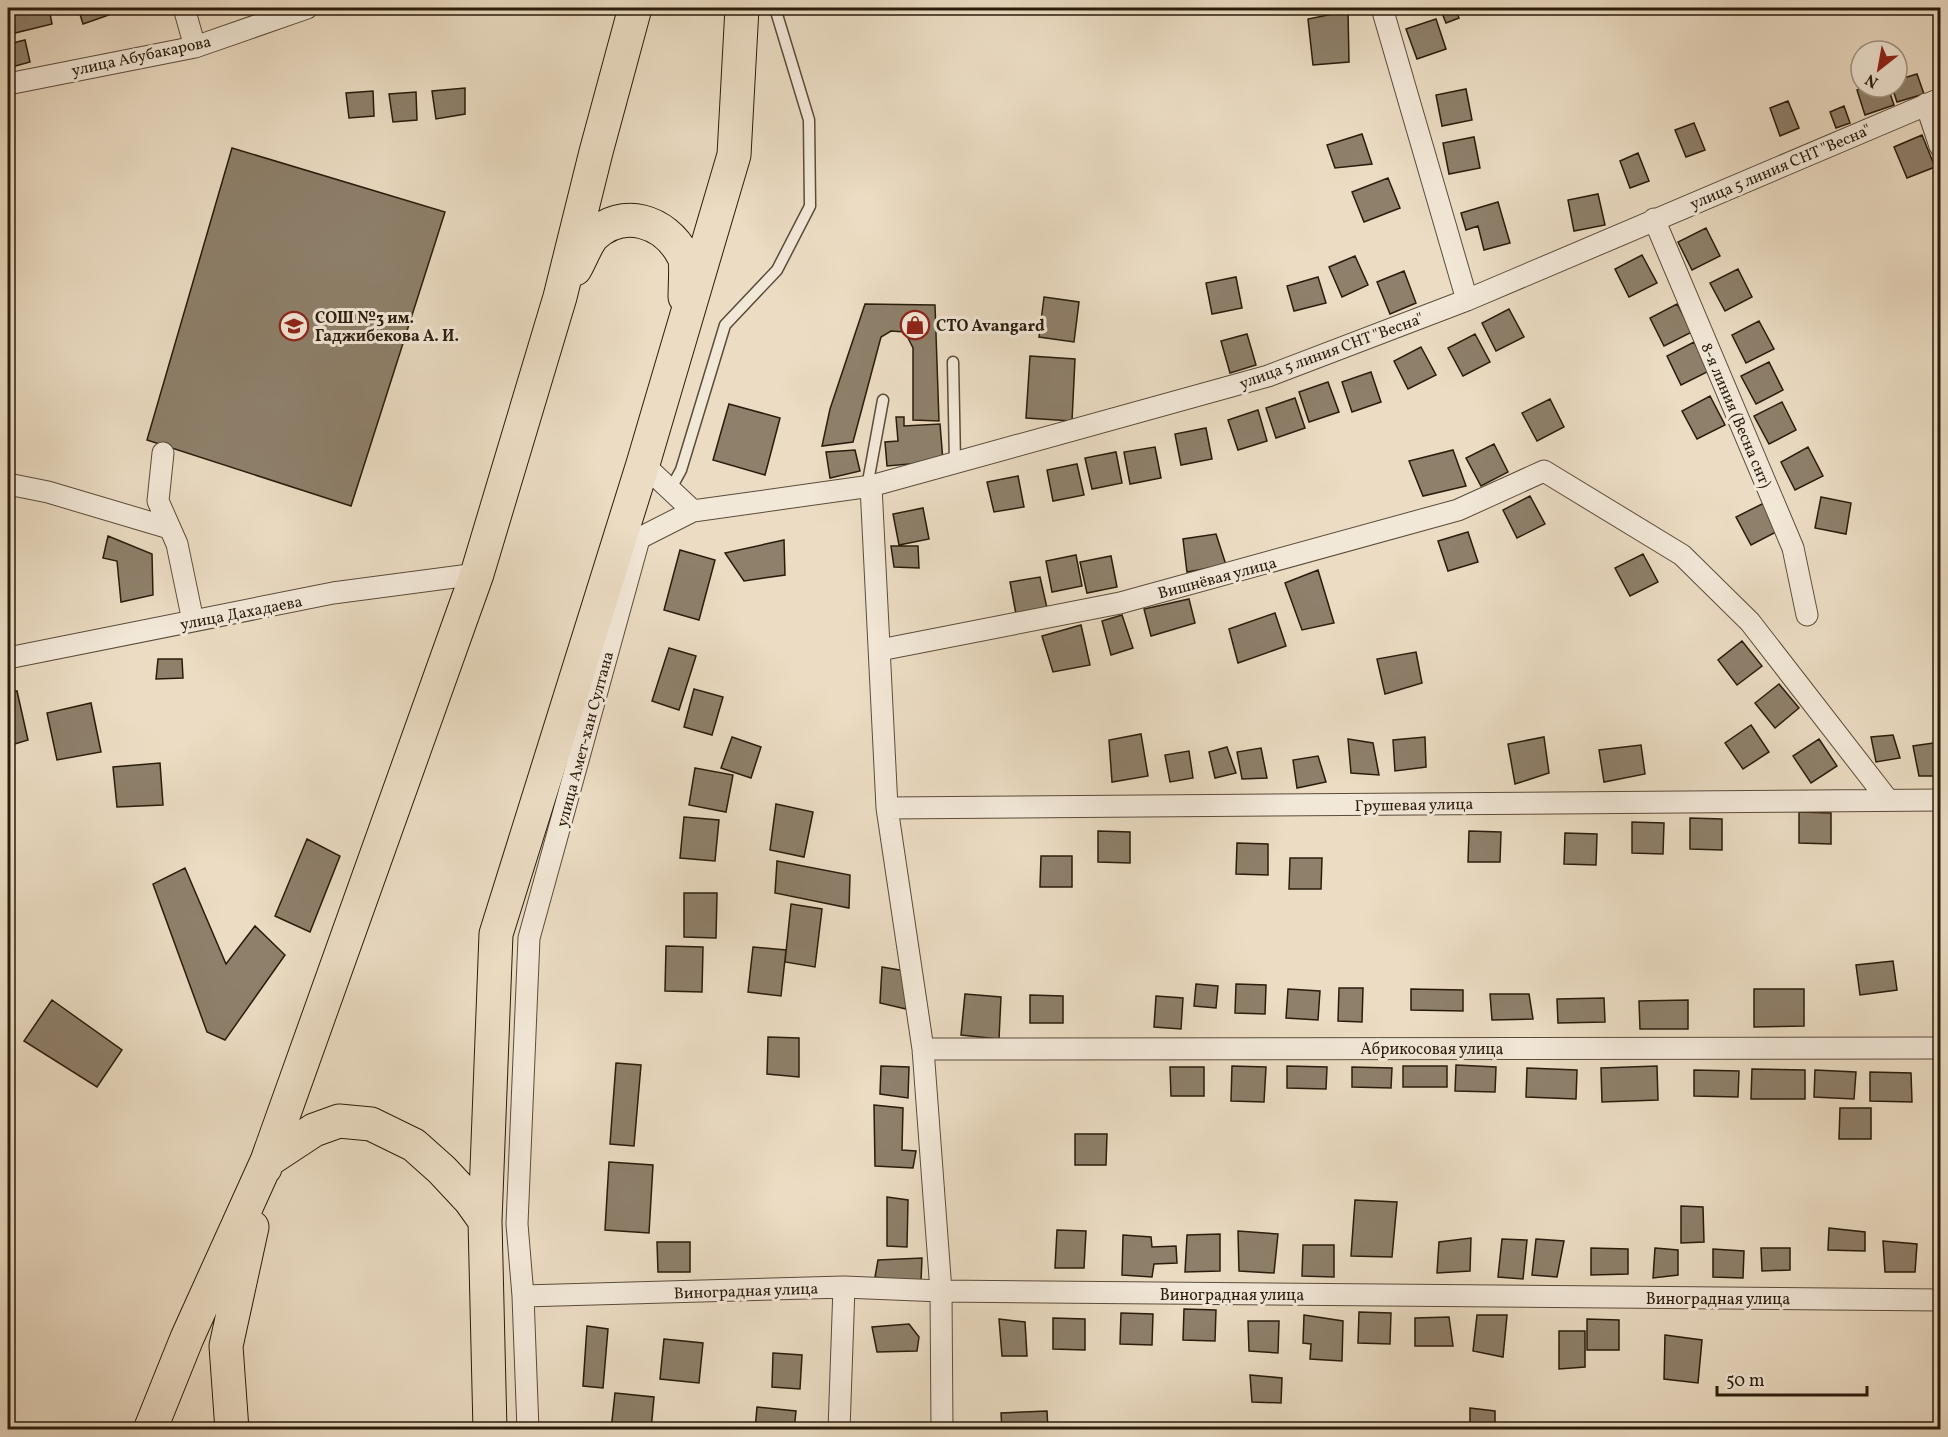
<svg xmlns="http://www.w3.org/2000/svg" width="1948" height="1437" font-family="Vollkorn,serif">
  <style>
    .building { fill: #8e806b; stroke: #2a1c0c; stroke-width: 1.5 }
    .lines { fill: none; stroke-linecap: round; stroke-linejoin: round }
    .service-casing { stroke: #5a4c3a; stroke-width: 13 }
    .minor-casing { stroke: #5a4c3a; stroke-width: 23 }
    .primary-casing { stroke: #2a1c0c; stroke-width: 35 }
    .service { stroke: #f2e8d8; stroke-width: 10 }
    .minor { stroke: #f2e8d8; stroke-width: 21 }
    .primary { stroke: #ebdcc3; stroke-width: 33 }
    .labels { text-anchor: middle; stroke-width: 6; stroke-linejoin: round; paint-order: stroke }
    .street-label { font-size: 16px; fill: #2a1c0c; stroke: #f2e8d8 }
    .poi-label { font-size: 16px; font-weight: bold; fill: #2a1c0c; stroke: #f2e8d8; text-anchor: start }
  </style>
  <rect width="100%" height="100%" fill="#ebdcc3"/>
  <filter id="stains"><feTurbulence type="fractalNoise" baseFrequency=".00333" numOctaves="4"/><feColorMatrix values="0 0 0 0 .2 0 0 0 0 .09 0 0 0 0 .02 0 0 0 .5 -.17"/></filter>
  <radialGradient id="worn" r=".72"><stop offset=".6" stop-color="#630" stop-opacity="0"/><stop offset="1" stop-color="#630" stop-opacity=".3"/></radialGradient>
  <path class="building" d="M 9,8 L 49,8 L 52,24 L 15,33 Z
    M 78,8 L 125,8 L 126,9 L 83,24 Z
    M 1440,8 L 1455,8 L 1459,18 L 1446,23 Z
    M 1348,11 L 1349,62 L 1313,65 L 1308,19 Z
    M 1436,19 L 1446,49 L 1417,59 L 1406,29 Z
    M 25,40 L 30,62 L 8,68 L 8,44 Z
    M 1917,74 L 1924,94 L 1897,102 L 1892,87 L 1897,87 L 1897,80 Z
    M 1865,87 L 1888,87 L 1894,105 L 1865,115 L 1857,90 Z
    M 465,88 L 465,114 L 436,119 L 432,91 Z
    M 1466,89 L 1472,120 L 1442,126 L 1436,95 Z
    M 373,91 L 374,116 L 349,118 L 346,93 Z
    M 416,92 L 417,120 L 393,122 L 389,94 Z
    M 1788,101 L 1799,128 L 1780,136 L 1770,108 Z
    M 1844,106 L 1850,123 L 1836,128 L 1830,112 Z
    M 1694,123 L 1705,150 L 1686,157 L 1675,130 Z
    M 1362,134 L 1372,164 L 1335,168 L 1327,145 Z
    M 1922,135 L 1935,167 L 1907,178 L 1894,147 Z
    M 1474,137 L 1480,168 L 1449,174 L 1443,143 Z
    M 232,148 L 445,212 L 351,506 L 147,440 Z
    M 1638,153 L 1649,181 L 1630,188 L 1620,161 Z
    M 1388,178 L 1400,208 L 1364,222 L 1352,192 Z
    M 1598,194 L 1605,225 L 1574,231 L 1568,200 Z
    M 1498,202 L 1510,243 L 1484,250 L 1478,226 L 1466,230 L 1461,213 Z
    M 1706,228 L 1720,256 L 1692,270 L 1678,242 Z
    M 1642,255 L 1657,283 L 1629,297 L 1615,269 Z
    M 1355,256 L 1368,285 L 1342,297 L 1329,267 Z
    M 1738,269 L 1752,297 L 1725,311 L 1710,283 Z
    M 1404,271 L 1416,303 L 1390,314 L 1377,282 Z
    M 1236,277 L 1242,308 L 1212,314 L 1206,283 Z
    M 1318,277 L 1326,303 L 1294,311 L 1287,286 Z
    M 1044,297 L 1079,302 L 1074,342 L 1039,337 Z
    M 865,304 L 935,305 L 939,421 L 913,420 L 913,348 L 905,332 L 891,331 L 881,337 L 853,442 L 822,446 L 830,409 Z
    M 1677,304 L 1692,332 L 1664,346 L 1650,318 Z
    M 1509,309 L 1524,337 L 1496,351 L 1482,323 Z
    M 1759,321 L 1774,349 L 1746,363 L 1732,335 Z
    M 1247,334 L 1256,365 L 1230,373 L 1221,341 Z
    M 1475,334 L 1490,362 L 1463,376 L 1448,348 Z
    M 1694,342 L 1709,371 L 1681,385 L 1667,356 Z
    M 1421,347 L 1436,375 L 1408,389 L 1394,361 Z
    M 1030,356 L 1075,359 L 1072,421 L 1026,418 Z
    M 1769,362 L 1783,390 L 1756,404 L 1741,376 Z
    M 1371,372 L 1381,402 L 1352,412 L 1342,382 Z
    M 1328,382 L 1339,412 L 1309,422 L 1299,392 Z
    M 1710,396 L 1725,425 L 1697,439 L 1682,411 Z
    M 1295,398 L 1305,428 L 1276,438 L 1266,408 Z
    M 1550,399 L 1564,427 L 1537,441 L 1522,413 Z
    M 1782,402 L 1796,430 L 1769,444 L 1754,416 Z
    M 729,404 L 780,418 L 765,475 L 713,460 Z
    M 1258,410 L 1267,441 L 1238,450 L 1228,420 Z
    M 896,417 L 904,417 L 904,426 L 940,424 L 943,461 L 887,466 L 885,442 L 898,441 Z
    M 1206,428 L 1212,459 L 1181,465 L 1175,434 Z
    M 1494,444 L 1508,472 L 1481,486 L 1466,458 Z
    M 1155,447 L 1161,478 L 1130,484 L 1124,452 Z
    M 1808,447 L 1823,476 L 1795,490 L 1781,462 Z
    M 855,450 L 860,471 L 830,478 L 826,452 Z
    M 1453,450 L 1466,486 L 1423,496 L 1409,461 Z
    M 1116,452 L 1122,483 L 1092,489 L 1085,458 Z
    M 1077,464 L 1084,495 L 1053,501 L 1047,470 Z
    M 1018,476 L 1024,507 L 994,512 L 987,482 Z
    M 1530,496 L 1545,524 L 1517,538 L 1503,510 Z
    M 1821,497 L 1851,503 L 1846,534 L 1815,528 Z
    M 1764,503 L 1778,531 L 1751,545 L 1736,517 Z
    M 923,508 L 929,539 L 899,545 L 893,514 Z
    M 1468,532 L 1478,562 L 1448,571 L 1438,541 Z
    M 1216,534 L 1226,565 L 1187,572 L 1183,539 Z
    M 108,536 L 152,554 L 153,595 L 121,602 L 117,561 L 103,558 Z
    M 784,540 L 785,575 L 744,581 L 725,553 Z
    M 891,546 L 918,546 L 919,568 L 894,567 Z
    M 680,550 L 715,560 L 699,620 L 664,610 Z
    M 1643,554 L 1658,582 L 1630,596 L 1615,568 Z
    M 1076,555 L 1082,586 L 1052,592 L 1046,561 Z
    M 1111,556 L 1117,587 L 1087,593 L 1080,562 Z
    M 1318,570 L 1334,623 L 1302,630 L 1285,583 Z
    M 1040,577 L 1047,608 L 1016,614 L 1010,582 Z
    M 1189,599 L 1195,623 L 1151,636 L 1144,609 Z
    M 1275,613 L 1286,646 L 1238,663 L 1229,629 Z
    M 1122,615 L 1133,648 L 1111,655 L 1102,621 Z
    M 1081,625 L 1090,665 L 1053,672 L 1042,636 Z
    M 1742,641 L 1762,666 L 1737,685 L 1718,660 Z
    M 669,648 L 696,656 L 679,710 L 652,701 Z
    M 1416,652 L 1422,683 L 1385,694 L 1377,659 Z
    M 158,659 L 182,659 L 183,678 L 156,679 Z
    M 1779,684 L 1799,708 L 1775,728 L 1755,703 Z
    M 694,689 L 723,697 L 712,735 L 684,727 Z
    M 17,691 L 28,740 L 8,746 L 8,693 Z
    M 91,703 L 101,752 L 57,760 L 47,713 Z
    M 1751,725 L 1769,752 L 1743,769 L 1725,743 Z
    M 1141,734 L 1148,776 L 1112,782 L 1109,740 Z
    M 1893,735 L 1900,758 L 1876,762 L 1871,737 Z
    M 732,737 L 761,747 L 751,778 L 721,768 Z
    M 1425,737 L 1426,767 L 1395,771 L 1393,740 Z
    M 1544,737 L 1549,773 L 1515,784 L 1508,744 Z
    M 1348,739 L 1373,743 L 1379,775 L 1351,773 Z
    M 1819,739 L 1837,766 L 1811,783 L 1793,756 Z
    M 1940,742 L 1940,776 L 1919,776 L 1913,746 Z
    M 1641,745 L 1645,774 L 1604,782 L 1599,750 Z
    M 1227,747 L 1236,773 L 1215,778 L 1209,752 Z
    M 1261,748 L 1267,778 L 1242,779 L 1237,752 Z
    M 1189,751 L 1193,778 L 1170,782 L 1165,755 Z
    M 1318,756 L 1326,782 L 1297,788 L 1293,760 Z
    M 160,763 L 163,805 L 117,807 L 113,767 Z
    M 695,768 L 733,775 L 726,812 L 689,805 Z
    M 776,804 L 813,812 L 804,857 L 770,850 Z
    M 1799,812 L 1831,813 L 1831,844 L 1799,843 Z
    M 684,817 L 719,820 L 715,861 L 680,858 Z
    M 1690,818 L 1722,819 L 1722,850 L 1690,849 Z
    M 1632,822 L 1664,823 L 1663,854 L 1632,853 Z
    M 1098,831 L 1130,832 L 1130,863 L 1098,862 Z
    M 1469,831 L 1501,832 L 1500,862 L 1468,862 Z
    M 1565,833 L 1597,834 L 1596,865 L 1564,864 Z
    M 307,839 L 340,856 L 310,932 L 275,916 Z
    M 1237,843 L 1268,844 L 1268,875 L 1236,874 Z
    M 1041,856 L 1072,856 L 1072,887 L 1040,887 Z
    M 1290,858 L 1322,858 L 1321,889 L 1289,889 Z
    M 777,861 L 850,875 L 849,908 L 775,893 Z
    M 185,868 L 226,964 L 255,926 L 285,955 L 225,1040 L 207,1032 L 153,884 Z
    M 684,893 L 717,893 L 716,938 L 684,937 Z
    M 791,904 L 822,909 L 815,967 L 785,962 Z
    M 666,946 L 703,947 L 702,992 L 665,991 Z
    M 753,947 L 786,950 L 781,996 L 748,992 Z
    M 1893,961 L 1897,990 L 1860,995 L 1856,965 Z
    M 882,967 L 905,971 L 906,1009 L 880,1003 Z
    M 1196,984 L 1218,986 L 1216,1008 L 1194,1006 Z
    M 1236,984 L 1266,985 L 1265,1014 L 1235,1013 Z
    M 1339,988 L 1363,988 L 1362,1022 L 1338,1021 Z
    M 1288,989 L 1320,991 L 1318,1020 L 1286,1018 Z
    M 1411,989 L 1463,990 L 1463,1011 L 1411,1010 Z
    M 1754,989 L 1804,989 L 1804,1026 L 1754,1027 Z
    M 965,994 L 1001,997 L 999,1039 L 961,1035 Z
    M 1490,994 L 1529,994 L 1533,1019 L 1492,1020 Z
    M 1030,995 L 1063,996 L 1063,1023 L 1030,1023 Z
    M 1156,996 L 1183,998 L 1181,1029 L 1154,1027 Z
    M 1604,998 L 1605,1022 L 1558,1023 L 1557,999 Z
    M 52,1000 L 122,1050 L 97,1087 L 24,1041 Z
    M 1688,1000 L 1688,1029 L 1640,1029 L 1639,1001 Z
    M 768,1037 L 799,1038 L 799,1077 L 767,1074 Z
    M 616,1063 L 641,1065 L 634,1146 L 610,1144 Z
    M 1456,1065 L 1496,1067 L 1495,1092 L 1455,1091 Z
    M 881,1066 L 909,1067 L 908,1098 L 880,1094 Z
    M 1232,1066 L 1266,1067 L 1264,1102 L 1231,1101 Z
    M 1287,1066 L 1327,1067 L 1326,1089 L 1287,1088 Z
    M 1403,1066 L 1447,1066 L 1447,1087 L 1403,1087 Z
    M 1657,1066 L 1658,1100 L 1602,1102 L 1601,1068 Z
    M 1170,1067 L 1204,1067 L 1204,1096 L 1171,1096 Z
    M 1352,1067 L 1392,1068 L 1391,1088 L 1352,1087 Z
    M 1527,1068 L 1577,1070 L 1576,1099 L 1526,1097 Z
    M 1752,1069 L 1805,1070 L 1805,1099 L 1751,1099 Z
    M 1694,1070 L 1739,1071 L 1738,1097 L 1694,1096 Z
    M 1815,1070 L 1856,1072 L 1854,1099 L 1814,1097 Z
    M 1870,1072 L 1911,1073 L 1912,1102 L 1870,1101 Z
    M 874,1105 L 903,1108 L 902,1150 L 916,1151 L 913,1168 L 875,1166 Z
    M 1840,1108 L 1871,1108 L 1871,1139 L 1839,1139 Z
    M 1075,1134 L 1107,1134 L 1106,1165 L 1075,1165 Z
    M 609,1162 L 653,1165 L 649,1233 L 605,1230 Z
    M 887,1197 L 908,1200 L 907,1247 L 887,1246 Z
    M 1355,1200 L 1397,1202 L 1392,1257 L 1351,1256 Z
    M 1681,1206 L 1703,1207 L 1704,1242 L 1681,1243 Z
    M 1829,1228 L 1865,1232 L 1865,1251 L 1828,1250 Z
    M 1057,1230 L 1086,1231 L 1084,1268 L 1055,1268 Z
    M 1238,1231 L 1278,1234 L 1274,1273 L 1239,1271 Z
    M 1220,1234 L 1220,1271 L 1185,1272 L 1187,1235 Z
    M 1123,1235 L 1151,1237 L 1152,1247 L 1176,1246 L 1177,1263 L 1154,1264 L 1152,1277 L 1122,1275 Z
    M 1471,1238 L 1470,1271 L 1437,1273 L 1439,1242 Z
    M 1502,1239 L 1527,1240 L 1523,1279 L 1498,1277 Z
    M 1536,1239 L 1564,1241 L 1557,1277 L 1532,1275 Z
    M 1883,1241 L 1917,1244 L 1915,1272 L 1885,1272 Z
    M 657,1242 L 690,1242 L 690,1272 L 658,1272 Z
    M 1303,1245 L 1334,1245 L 1334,1277 L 1302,1276 Z
    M 1591,1248 L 1628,1249 L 1628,1274 L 1591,1275 Z
    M 1655,1248 L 1678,1250 L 1678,1275 L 1653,1278 Z
    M 1761,1248 L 1790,1248 L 1790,1270 L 1762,1271 Z
    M 1713,1249 L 1744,1251 L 1743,1278 L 1713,1277 Z
    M 922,1258 L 921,1281 L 904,1282 L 875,1277 L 878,1260 Z
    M 1184,1309 L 1216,1310 L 1215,1341 L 1183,1340 Z
    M 1359,1312 L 1391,1313 L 1390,1344 L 1358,1343 Z
    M 1121,1313 L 1153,1314 L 1152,1345 L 1120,1344 Z
    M 1304,1315 L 1343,1321 L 1342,1361 L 1310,1359 L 1311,1344 L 1303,1343 Z
    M 1477,1315 L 1507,1315 L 1503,1357 L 1473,1351 Z
    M 1449,1317 L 1453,1346 L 1415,1346 L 1415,1318 Z
    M 1053,1318 L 1085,1319 L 1085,1350 L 1053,1349 Z
    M 999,1319 L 1025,1322 L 1027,1356 L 1002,1356 Z
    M 1587,1319 L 1619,1320 L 1619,1350 L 1587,1350 Z
    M 1248,1321 L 1279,1321 L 1278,1353 L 1249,1351 Z
    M 909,1324 L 919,1337 L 917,1351 L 877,1352 L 872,1327 Z
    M 587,1326 L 608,1329 L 603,1388 L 583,1386 Z
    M 1559,1331 L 1585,1331 L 1585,1367 L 1559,1369 Z
    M 1665,1335 L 1702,1340 L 1698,1383 L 1664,1379 Z
    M 664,1339 L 703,1343 L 699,1383 L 660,1379 Z
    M 773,1353 L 802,1355 L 800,1389 L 772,1387 Z
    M 1250,1375 L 1282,1378 L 1281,1403 L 1252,1402 Z
    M 615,1393 L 654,1397 L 651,1430 L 611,1430 Z
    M 757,1407 L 796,1411 L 794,1430 L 755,1430 Z
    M 1470,1408 L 1495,1411 L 1495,1430 L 1470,1430 Z
    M 1047,1411 L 1048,1430 L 1002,1430 L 1001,1413 Z
    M 1375,1426 L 1411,1426 L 1411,1430 L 1375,1430 Z"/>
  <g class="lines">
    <g class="service-casing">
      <path id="service" d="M 953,362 L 955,463
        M 867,487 L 883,400
        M 670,490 L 681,470 L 725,325 L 777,270 L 810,206 L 809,120 L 775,8"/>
    </g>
    <g class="minor-casing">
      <path id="minor" d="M 184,8 L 195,47
        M 1382,8 L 1467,300
        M 8,84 L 195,47 L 307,8
        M 1926,104 L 1940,146
        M 1654,219 L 1793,548 L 1807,615
        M 163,453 L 158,501 L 177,544 L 193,621
        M 643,464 L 693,511
        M 8,484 L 48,492 L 169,528
        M 871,486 L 887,808 L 923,1049 L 941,1291 L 942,1430
        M 616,550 L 693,511 L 871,486 L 1268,376 L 1467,300 L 1940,99
        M 880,650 L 1120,603 L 1458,510 L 1544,471 L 1682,555 L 1750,622 L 1888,800
        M 8,658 L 333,593 L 477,574
        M 887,808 L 1940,800
        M 923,1049 L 1940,1048
        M 523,1296 L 844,1287 L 941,1291 L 1940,1300
        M 528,1430 L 523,1296 L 517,1224 L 529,938 L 639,539
        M 839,1430 L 844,1287"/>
    </g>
    <g class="primary-casing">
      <path id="primary" d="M 575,269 C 581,259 586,244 593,236 C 623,207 665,221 683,255 C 687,262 685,287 685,297
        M 265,1168 L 267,1161 L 314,1130 L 339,1121 L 371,1124 L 414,1145 L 442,1170 L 470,1200 L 485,1221
        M 150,1430 L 187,1338 L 267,1161 L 477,574 L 560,297 L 596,152 L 635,8
        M 232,1430 L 226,1346 L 252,1227
        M 490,1430 L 485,1221 L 496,934 L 643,464 L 734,155 L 742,8"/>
    </g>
    <use href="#service" class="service"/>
    <use href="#minor" class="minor"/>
    <use href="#primary" class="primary"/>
  </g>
  <defs>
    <g id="shop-ring" transform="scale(1.5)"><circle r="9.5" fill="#f2e8d8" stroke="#8f2418" stroke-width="1.5"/><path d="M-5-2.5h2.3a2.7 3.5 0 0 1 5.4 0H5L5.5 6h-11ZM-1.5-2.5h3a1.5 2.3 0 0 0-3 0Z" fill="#8f2418"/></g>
    <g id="school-ring" transform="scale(1.5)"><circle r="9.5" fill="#f2e8d8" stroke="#8f2418" stroke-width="1.5"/><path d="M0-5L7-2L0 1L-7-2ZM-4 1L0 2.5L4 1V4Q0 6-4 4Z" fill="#8f2418"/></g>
  </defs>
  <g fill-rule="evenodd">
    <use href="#shop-ring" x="915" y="325"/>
    <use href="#school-ring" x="294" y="326"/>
  </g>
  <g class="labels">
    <g class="street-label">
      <text transform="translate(141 55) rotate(-12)" y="6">улица Абубакарова</text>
      <text transform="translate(1780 166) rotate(-23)" y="6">улица 5 линия СНТ "Весна"</text>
      <text transform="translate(1331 350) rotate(-20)" y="6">улица 5 линия СНТ "Весна"</text>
      <text transform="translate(1737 415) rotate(67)" y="6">8-я линия (Весна снт)</text>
      <text transform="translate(1217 577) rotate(-15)" y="6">Вишнёвая улица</text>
      <text transform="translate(241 612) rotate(-11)" y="6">улица Дахадаева</text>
      <text transform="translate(584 739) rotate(-75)" y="6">улица Амет-хан Султана</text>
      <text transform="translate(1414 804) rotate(-1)" y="6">Грушевая улица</text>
      <text x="1432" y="1054">Абрикосовая улица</text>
      <text transform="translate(746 1290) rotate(-2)" y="6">Виноградная улица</text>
      <text x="1232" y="1300">Виноградная улица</text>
      <text x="1718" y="1304">Виноградная улица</text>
    </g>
    <g class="poi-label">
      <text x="315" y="323">СОШ №3 им.<tspan x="315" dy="18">Гаджибекова А. И.</tspan></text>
      <text x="936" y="331">СТО Avangard</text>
    </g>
  </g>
  <rect width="1948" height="1437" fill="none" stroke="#ebdcc3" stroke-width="30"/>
  <rect x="9" y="9" width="1930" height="1419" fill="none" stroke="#2a1c0c" stroke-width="3"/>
  <rect x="15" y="15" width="1918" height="1407" fill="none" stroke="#2a1c0c" stroke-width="1.5"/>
  <g transform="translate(1879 69) rotate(211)"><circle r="28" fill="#f2e8d8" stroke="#a29686" stroke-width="1.5"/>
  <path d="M0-4.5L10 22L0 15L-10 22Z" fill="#8f2418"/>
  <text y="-9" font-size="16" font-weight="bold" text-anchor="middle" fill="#2a1c0c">N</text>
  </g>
  <path d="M1717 1386v9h150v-9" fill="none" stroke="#2a1c0c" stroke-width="3"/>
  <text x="1726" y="1386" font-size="18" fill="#2a1c0c" stroke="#f2e8d8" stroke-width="4.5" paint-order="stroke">50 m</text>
  <rect width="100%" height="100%" filter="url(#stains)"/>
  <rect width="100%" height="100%" fill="url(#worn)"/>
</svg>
